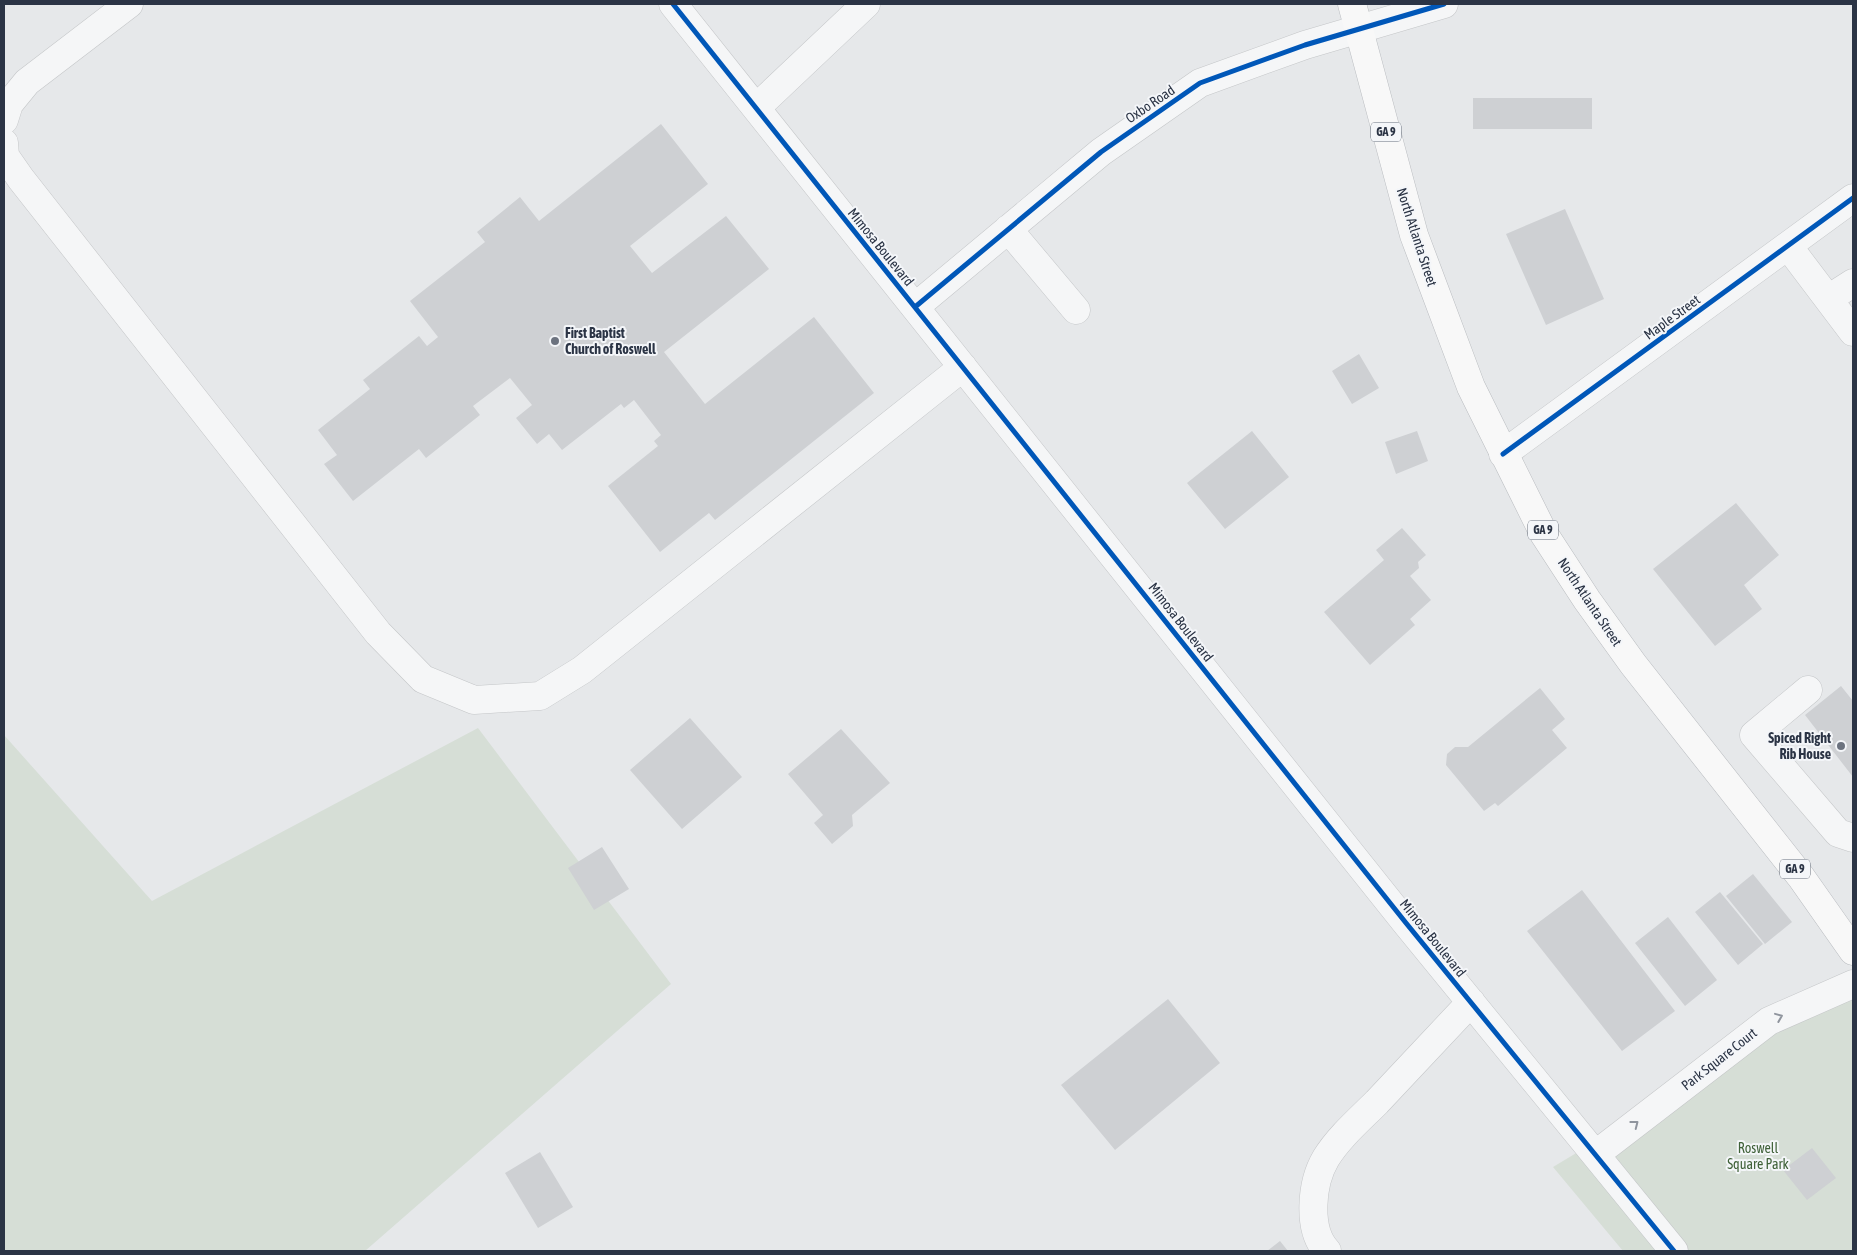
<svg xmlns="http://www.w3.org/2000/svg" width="1857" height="1255" font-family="'Asap Condensed',sans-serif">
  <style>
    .green { fill: #d6ded6 }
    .building { fill: #ced0d3 }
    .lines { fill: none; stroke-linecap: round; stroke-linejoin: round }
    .minor-casing { stroke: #c4c6c8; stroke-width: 29 }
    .highway-casing { stroke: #b8bbbf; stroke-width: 29 }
    .minor { stroke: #f5f6f7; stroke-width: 28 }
    .highway { stroke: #f8f8f8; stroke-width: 28 }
    .cycleway-casing { stroke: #f4f6f9; stroke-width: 8 }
    .cycleway { stroke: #0057b8; stroke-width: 5 }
    .oneway { stroke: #90959e }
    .poi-dot { fill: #6c737f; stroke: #f4f6f9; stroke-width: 2 }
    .labels { text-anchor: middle; stroke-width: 4; stroke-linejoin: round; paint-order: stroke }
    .shield { fill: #f4f6f9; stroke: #676e7b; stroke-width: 1 }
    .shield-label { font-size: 12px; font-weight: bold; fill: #2b3445 }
    .street-label { font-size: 14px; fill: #2b3445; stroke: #f4f6f9 }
    .poi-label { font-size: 14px; font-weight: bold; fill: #2b3445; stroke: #f4f6f9; text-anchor: start }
    .park-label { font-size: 14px; fill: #3f6138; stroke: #f4f6f9 }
  </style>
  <rect width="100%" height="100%" fill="#e6e8ea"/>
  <path class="green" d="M 478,728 L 671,984 L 365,1251 L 4,1251 L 4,735 L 152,901 Z
    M 1853,987 L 1853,1251 L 1623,1251 L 1553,1167 Z"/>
  <path class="building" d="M 1473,98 L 1592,98 L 1592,129 L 1473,129 Z
    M 661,124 L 708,184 L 630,246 L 652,273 L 726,216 L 769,269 L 664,352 L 705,404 L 814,317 L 874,393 L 715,520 L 709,513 L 660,552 L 608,486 L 658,446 L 654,441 L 661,435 L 634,400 L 624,408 L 621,404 L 562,450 L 549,434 L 537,444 L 516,418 L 532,405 L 510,378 L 473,406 L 480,415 L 426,458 L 419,449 L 353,501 L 324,464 L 337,455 L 318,430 L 370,389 L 363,380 L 419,336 L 427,346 L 438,337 L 410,301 L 485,242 L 477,232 L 520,197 L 539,221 Z
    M 1565,209 L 1604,299 L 1546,325 L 1506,234 Z
    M 1359,354 L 1379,388 L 1352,404 L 1332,371 Z
    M 1252,431 L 1289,477 L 1225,529 L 1187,483 Z
    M 1417,431 L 1428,461 L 1396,474 L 1385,442 Z
    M 1736,503 L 1779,555 L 1744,585 L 1762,609 L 1715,646 L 1653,569 Z
    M 1402,528 L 1426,555 L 1418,562 L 1419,568 L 1410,576 L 1431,600 L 1410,619 L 1415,625 L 1370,665 L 1324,612 L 1384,560 L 1376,550 Z
    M 1841,686 L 1853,701 L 1853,777 L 1805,715 Z
    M 1540,688 L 1565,719 L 1552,730 L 1567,748 L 1498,806 L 1495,803 L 1484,811 L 1446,765 L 1447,754 L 1455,747 L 1468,747 Z
    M 690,718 L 742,777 L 682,829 L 630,770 Z
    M 841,729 L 890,783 L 852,815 L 853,826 L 832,844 L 814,823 L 823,815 L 788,774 Z
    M 602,847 L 629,889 L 594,910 L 568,868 Z
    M 1753,874 L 1792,922 L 1765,944 L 1726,896 Z
    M 1582,890 L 1675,1011 L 1622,1051 L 1527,931 Z
    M 1720,892 L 1763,944 L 1738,965 L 1695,912 Z
    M 1668,917 L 1717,980 L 1685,1006 L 1635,943 Z
    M 1168,999 L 1220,1063 L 1115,1150 L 1061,1085 Z
    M 1812,1148 L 1836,1178 L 1807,1200 L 1783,1170 Z
    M 540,1152 L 573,1207 L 538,1228 L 505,1173 Z
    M 1280,1241 L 1288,1251 L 1267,1251 Z"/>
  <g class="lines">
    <g class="minor-casing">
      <path id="minor" d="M 673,4 L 1406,923 L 1674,1251
        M 756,108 L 866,4
        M 4,120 L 9,104 L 27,82 L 129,4
        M 4,143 L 5,156 L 21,179 L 378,633 L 423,679 L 474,700 L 540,696 L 582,670 L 963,367
        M 1008,229 L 1076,310
        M 1788,246 L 1853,332
        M 1828,299 L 1853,283
        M 915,307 L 1101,152 L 1200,83 L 1305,45 L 1444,4
        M 1503,454 L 1853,198
        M 1808,690 L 1754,735 L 1838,833 L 1853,838
        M 1596,1154 L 1769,1021 L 1853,984
        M 1327,1251 C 1307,1230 1311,1183 1326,1158 C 1339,1137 1360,1119 1377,1102 C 1408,1069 1440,1035 1471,1002"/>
    </g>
    <g class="highway-casing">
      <path id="highway" d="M 1352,4 L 1414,235 L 1471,387 L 1544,534 L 1587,600 L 1633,664 L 1801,877 L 1853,951"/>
    </g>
    <use href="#minor" class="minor"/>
    <use href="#highway" class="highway"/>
    <g class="cycleway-casing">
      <path id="cycleway" d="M 673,4 L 1406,923 L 1674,1251
        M 915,307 L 1101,152 L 1200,83 L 1305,45 L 1444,4
        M 1503,454 L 1853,198"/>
    </g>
    <use href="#cycleway" class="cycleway"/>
  </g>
  <defs><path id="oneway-chevron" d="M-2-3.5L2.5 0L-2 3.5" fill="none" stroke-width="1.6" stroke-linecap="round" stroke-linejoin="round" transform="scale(1.25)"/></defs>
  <g class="oneway">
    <use href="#oneway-chevron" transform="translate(1779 1017) rotate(-22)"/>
    <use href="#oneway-chevron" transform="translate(1635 1124) rotate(-38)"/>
  </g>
  <g class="poi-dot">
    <circle cx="555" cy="341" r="5"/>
    <circle cx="1841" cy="746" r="5"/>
  </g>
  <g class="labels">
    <g class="shield">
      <rect x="1371" y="122.5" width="30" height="19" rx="4"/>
      <rect x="1528" y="520.5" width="30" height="19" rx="4"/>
      <rect x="1780" y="859.5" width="30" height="19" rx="4"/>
    </g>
    <g class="shield-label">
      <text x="1386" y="136">GA 9</text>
      <text x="1543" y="534">GA 9</text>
      <text x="1795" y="873">GA 9</text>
    </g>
    <g class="street-label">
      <text transform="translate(1150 104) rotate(-34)" y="5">Oxbo Road</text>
      <text transform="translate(1417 237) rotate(72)" y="5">North Atlanta Street</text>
      <text transform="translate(881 247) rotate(51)" y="5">Mimosa Boulevard</text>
      <text transform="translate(1672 317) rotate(-36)" y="5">Maple Street</text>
      <text transform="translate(1590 602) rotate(56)" y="5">North Atlanta Street</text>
      <text transform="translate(1181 622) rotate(52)" y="5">Mimosa Boulevard</text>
      <text transform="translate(1433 938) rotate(51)" y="5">Mimosa Boulevard</text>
      <text transform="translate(1719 1059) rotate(-38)" y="5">Park Square Court</text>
    </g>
    <g class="poi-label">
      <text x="565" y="338">First Baptist<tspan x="565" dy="16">Church of Roswell</tspan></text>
      <text x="1831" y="743" text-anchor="end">Spiced Right<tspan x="1831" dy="16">Rib House</tspan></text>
    </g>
    <g class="park-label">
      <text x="1758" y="1153">Roswell<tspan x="1758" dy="16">Square Park</tspan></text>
    </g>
  </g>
  <rect width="1857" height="1255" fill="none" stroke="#2b3445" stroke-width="10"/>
</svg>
